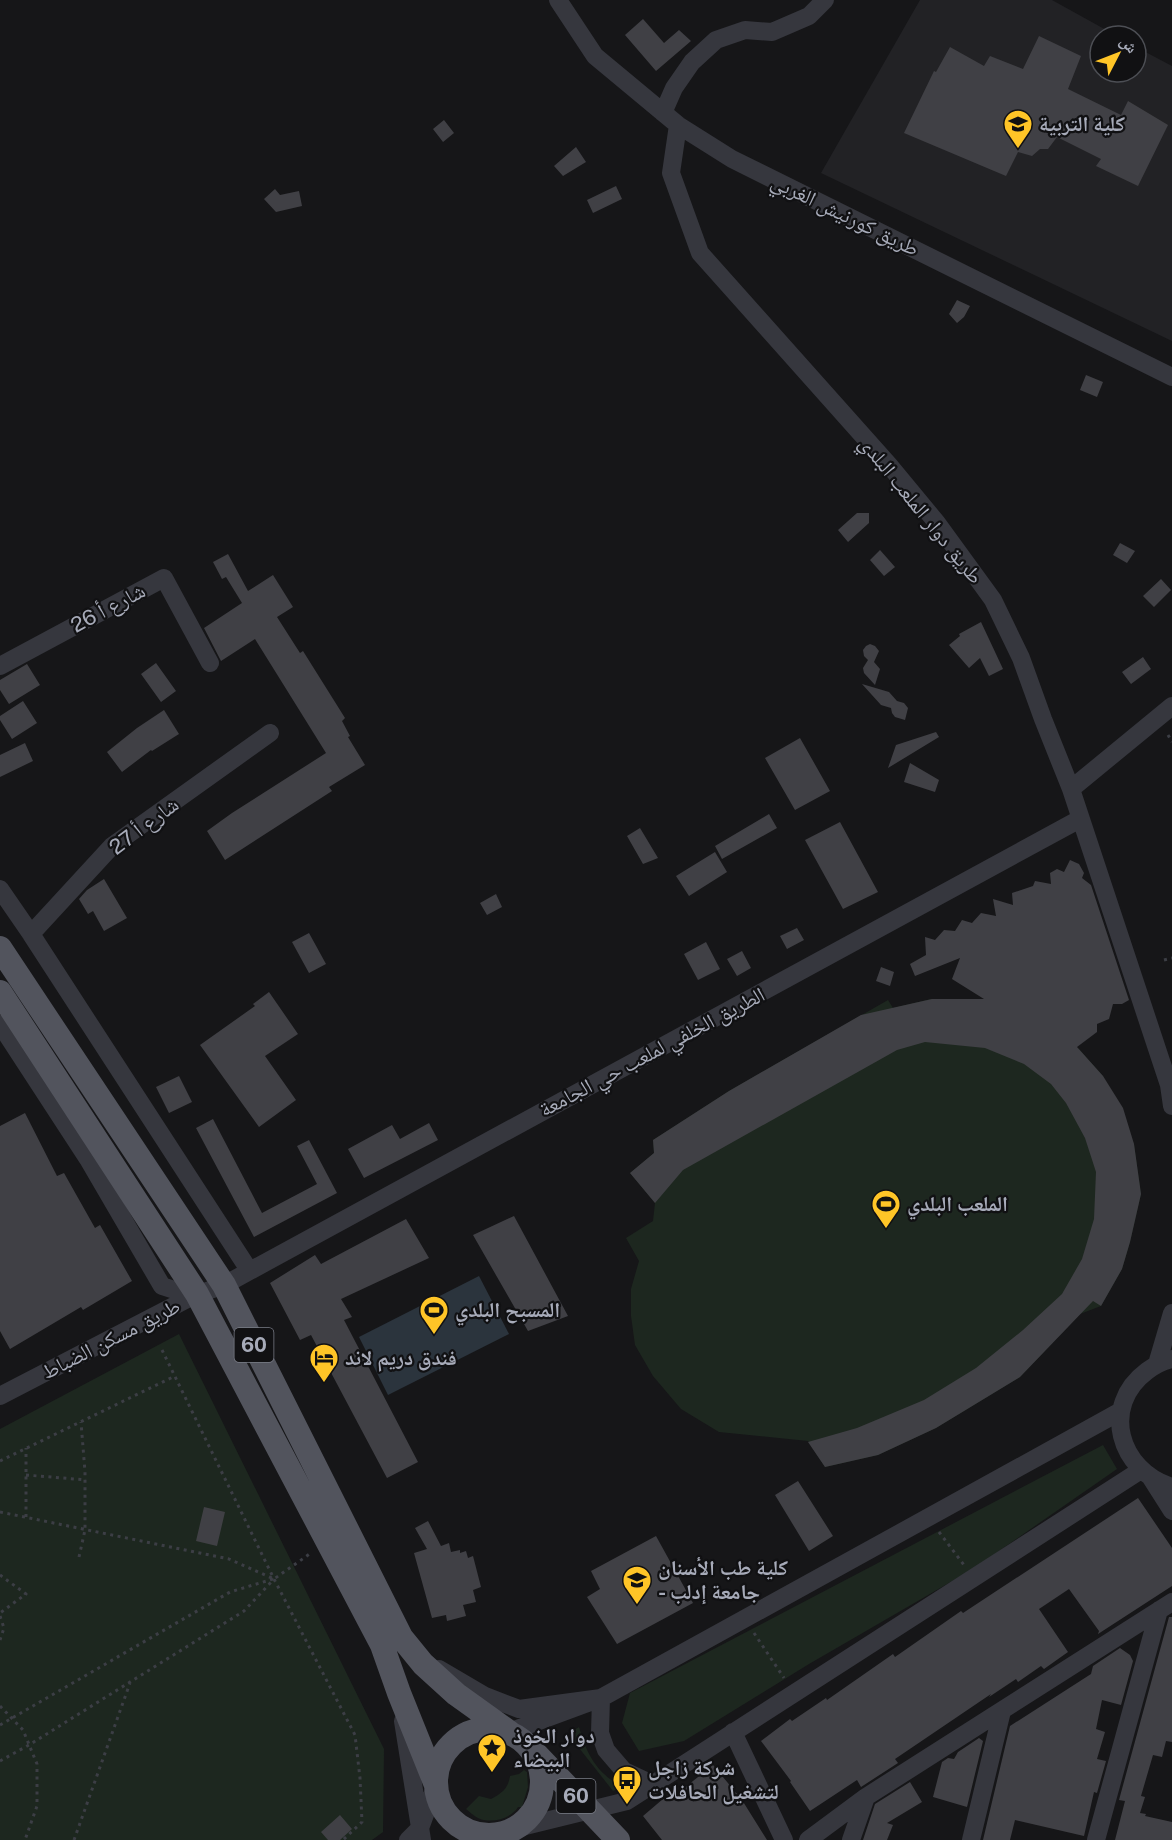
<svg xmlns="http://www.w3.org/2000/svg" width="1172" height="1840" font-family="'Public Sans','Noto Naskh Arabic',sans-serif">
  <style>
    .built { fill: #222225 }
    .green { fill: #1d271f }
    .water { fill: #2b343d }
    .building { fill: #404045 }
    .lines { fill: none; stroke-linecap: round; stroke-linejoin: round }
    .path { stroke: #3c3e45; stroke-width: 3; stroke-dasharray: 3 4.5; stroke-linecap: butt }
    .minor { stroke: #36373e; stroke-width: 18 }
    .major { stroke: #52545d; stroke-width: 24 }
    .labels { text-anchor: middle; stroke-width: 4.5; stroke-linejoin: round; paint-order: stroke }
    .shield { fill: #111113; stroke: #7a7d87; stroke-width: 1.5 }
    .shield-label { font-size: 20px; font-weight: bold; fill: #a7abb9 }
    .poi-label { font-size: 21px; font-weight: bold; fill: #a7abb9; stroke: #111113; text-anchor: start }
    .street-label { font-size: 21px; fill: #a7abb9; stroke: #111113 }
  </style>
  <rect width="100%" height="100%" fill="#161618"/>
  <path class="built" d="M 920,0 L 1052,0 L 1117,36 L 1100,36 L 1100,72 L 1136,72 L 1136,47 L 1172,66 L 1172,341 L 821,173 Z"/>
  <path class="green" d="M 931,999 L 973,999 L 1053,1030 L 1079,1049 L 1103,1076 L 1134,1144 L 1141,1194 L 1130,1242 L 1122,1269 L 1101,1306 L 1080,1314 L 1020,1377 L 936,1428 L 878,1455 L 825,1467 L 808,1441 L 719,1432 L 681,1409 L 653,1376 L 635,1345 L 631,1316 L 631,1289 L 639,1261 L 626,1238 L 653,1221 L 655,1203 L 630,1173 L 654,1153 L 653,1140 L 729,1091 L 888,1000 L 893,1008 Z
    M 179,1334 L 384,1749 L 383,1832 L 372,1840 L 0,1840 L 0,1429 Z
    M 1103,1445 L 1117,1469 L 973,1569 L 809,1664 L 684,1741 L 639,1751 L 622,1723 L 630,1693 Z
    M 579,1727 C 587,1755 596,1772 622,1787 L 613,1791 L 568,1734 Z
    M 524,1770 L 527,1772 L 528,1787 L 522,1807 L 518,1807 C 511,1819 490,1824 478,1818 C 474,1816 470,1812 466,1809 L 479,1796 L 491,1799 C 502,1793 508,1789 510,1776 L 519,1774 Z"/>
  <path class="water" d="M 479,1276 L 509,1334 L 388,1395 L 359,1337 Z"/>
  <path class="building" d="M 643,19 L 664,43 L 679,30 L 691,41 L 656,71 L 625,35 Z
    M 1039,36 L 1081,56 L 1068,89 L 1121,115 L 1128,101 L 1168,125 L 1138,186 L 1096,166 L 1101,159 L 1057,137 L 1048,149 L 1040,149 L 1032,156 L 1018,152 L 1006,176 L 904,133 L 934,71 L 936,72 L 950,47 L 984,66 L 990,56 L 1023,69 Z
    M 444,120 L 454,133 L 443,142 L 433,129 Z
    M 576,147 L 586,162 L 563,176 L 554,166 Z
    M 616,186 L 622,199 L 593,213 L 587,200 Z
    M 275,189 L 280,195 L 299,191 L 302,206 L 276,212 L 264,199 Z
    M 957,300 L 970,306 L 964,317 L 957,323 L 949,314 Z
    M 1086,375 L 1103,382 L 1097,397 L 1080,390 Z
    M 857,513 L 869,513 L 869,523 L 848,542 L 838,530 Z
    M 1120,543 L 1135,551 L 1127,563 L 1113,555 Z
    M 880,550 L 895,567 L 884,576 L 870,560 Z
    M 228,554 L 248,591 L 273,575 L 293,607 L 277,617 L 300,653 L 303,651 L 345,718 L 342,721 L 350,736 L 348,737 L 365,765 L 329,787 L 332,791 L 225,860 L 207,831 L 232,813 L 326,753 L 255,639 L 221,661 L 204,628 L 242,603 L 226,577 L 222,579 L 213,562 Z
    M 1161,579 L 1171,590 L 1154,607 L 1143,596 Z
    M 981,622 L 1003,669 L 989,676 L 980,658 L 969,668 L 949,645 L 960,636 L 959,634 Z
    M 870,644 L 875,646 L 879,651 L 874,662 L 880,669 L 875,685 L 864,673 L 863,668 L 868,660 L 864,656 L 863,650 L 866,646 Z
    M 1143,657 L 1151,669 L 1131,684 L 1122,672 Z
    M 156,663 L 176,691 L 161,702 L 141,674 Z
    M 27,664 L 40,685 L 9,704 L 0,690 L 0,680 Z
    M 862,684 L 889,692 L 897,701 L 904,703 L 908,708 L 905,720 L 895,717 L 892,713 L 891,708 L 881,705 Z
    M 23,701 L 37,723 L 12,739 L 0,720 L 0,716 Z
    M 164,710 L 179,734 L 152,751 L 151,750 L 122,772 L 107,752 L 137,728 Z
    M 936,732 L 939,737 L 888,768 L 896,745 Z
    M 800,738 L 830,791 L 795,810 L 765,758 Z
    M 25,743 L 33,761 L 0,777 L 0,755 Z
    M 910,763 L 939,780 L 935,792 L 904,782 Z
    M 769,814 L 777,828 L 722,859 L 715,846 Z
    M 840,822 L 878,892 L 843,909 L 805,840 Z
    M 640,828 L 658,858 L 643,864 L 627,836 Z
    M 715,852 L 727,872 L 689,896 L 676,876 Z
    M 1070,860 L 1079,864 L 1084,873 L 1082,878 L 1091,885 L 1129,1000 L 1122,1004 L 1113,1004 L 1109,1019 L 1097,1024 L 1097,1032 L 1077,1047 L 1103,1076 L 1123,1108 L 1134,1144 L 1141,1194 L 1130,1242 L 1122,1269 L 1101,1306 L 1093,1301 L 1020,1377 L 936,1428 L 878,1455 L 825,1467 L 808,1442 L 857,1428 L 924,1400 L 976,1368 L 1023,1330 L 1062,1294 L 1082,1259 L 1094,1219 L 1096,1172 L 1085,1138 L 1066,1103 L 1051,1084 L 1024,1064 L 985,1048 L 925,1042 L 897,1050 L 683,1170 L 655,1203 L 630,1173 L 654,1153 L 653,1140 L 729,1091 L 861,1015 L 932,999 L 984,999 L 952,979 L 960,958 L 915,976 L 910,964 L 926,955 L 925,937 L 935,940 L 944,930 L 955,931 L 962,920 L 972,923 L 981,913 L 996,916 L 993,899 L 1013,905 L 1012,893 L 1033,886 L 1035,881 L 1051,884 L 1050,873 L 1057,869 L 1064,872 Z
    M 104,879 L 127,918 L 104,931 L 93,911 L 88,914 L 79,899 L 87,890 Z
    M 496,894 L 502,907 L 487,915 L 480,903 Z
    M 797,928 L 804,940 L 787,949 L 780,936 Z
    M 309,933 L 326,964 L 309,973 L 292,942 Z
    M 706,942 L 720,969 L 698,980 L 684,954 Z
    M 742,951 L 751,968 L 737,976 L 727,959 Z
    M 881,967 L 894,972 L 890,986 L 876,981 Z
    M 269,992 L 298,1034 L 265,1056 L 296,1100 L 259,1127 L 200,1045 L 255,1006 L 253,1004 Z
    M 179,1076 L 192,1102 L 169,1113 L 156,1087 Z
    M 25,1113 L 57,1176 L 64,1173 L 95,1228 L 100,1225 L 132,1281 L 83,1310 L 81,1307 L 10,1349 L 0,1331 L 0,1126 Z
    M 213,1119 L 262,1213 L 317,1184 L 297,1146 L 309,1140 L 337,1193 L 254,1237 L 196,1128 Z
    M 429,1123 L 438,1140 L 364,1178 L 348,1149 L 392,1125 L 400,1139 Z
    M 514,1216 L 568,1316 L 528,1331 L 473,1235 Z
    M 406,1219 L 429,1258 L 341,1299 L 352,1317 L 344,1320 L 418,1462 L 387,1478 L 311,1335 L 300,1340 L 270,1283 L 315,1255 L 321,1264 Z
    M 798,1481 L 833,1536 L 809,1551 L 775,1495 Z
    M 1138,1498 L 1172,1548 L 1172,1586 L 1098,1634 L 1099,1631 L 1069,1589 L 1039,1609 L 1068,1652 L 1044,1669 L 1041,1666 L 1018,1682 L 1016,1679 L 989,1697 L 991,1694 L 895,1759 L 898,1763 L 861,1787 L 857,1780 L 810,1811 L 790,1782 L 791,1781 L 761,1741 L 790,1719 L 792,1721 L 826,1698 L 827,1700 L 893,1654 L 895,1657 L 961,1611 L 963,1613 Z
    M 204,1507 L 225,1512 L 217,1546 L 196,1541 Z
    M 428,1521 L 441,1546 L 449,1543 L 451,1552 L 460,1550 L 460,1553 L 466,1551 L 468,1558 L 473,1556 L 481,1587 L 473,1590 L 476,1602 L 463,1605 L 466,1616 L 447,1621 L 446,1615 L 432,1618 L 414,1553 L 427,1549 L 415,1528 Z
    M 656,1536 L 693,1603 L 617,1644 L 587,1597 L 600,1589 L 591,1571 Z
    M 1169,1617 L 1172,1617 L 1172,1742 L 1166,1741 L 1162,1757 L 1153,1755 L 1141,1796 L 1145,1797 L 1140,1813 L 1146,1814 L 1145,1816 L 1172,1822 L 1172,1840 L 1115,1840 L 1125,1801 L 1119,1800 Z
    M 1120,1648 L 1130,1655 L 1133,1661 L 1121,1705 L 1102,1700 L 1096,1729 L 1105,1732 L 1097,1759 L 1106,1761 L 1097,1793 L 1094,1792 L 1084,1836 L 1015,1820 L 1010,1840 L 983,1840 L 1010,1726 L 1091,1674 L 1093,1666 Z
    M 979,1738 L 983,1741 L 967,1807 L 933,1797 L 942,1762 L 948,1758 L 954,1759 L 958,1752 Z
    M 713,1765 L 742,1800 L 767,1840 L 662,1840 L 643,1816 L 670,1793 L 673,1797 Z
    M 910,1782 L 922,1802 L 887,1823 L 893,1825 L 887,1840 L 863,1840 L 875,1804 Z
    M 340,1815 L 352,1829 L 340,1840 L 328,1840 L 321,1832 Z"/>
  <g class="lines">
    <path class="path" d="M 1168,735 L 1172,742
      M 1164,960 L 1172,958
      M 162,1350 L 274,1579 L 355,1735 L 360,1778 L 362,1822 L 343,1840
      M 0,1461 L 175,1376
      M 26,1475 L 86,1480
      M 0,1512 L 229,1559 L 274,1579 L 311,1553
      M 26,1517 L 26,1448
      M 939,1532 L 964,1565
      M 79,1557 L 85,1530 L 85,1472 L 81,1422
      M 0,1575 L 26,1594 L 0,1613
      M 0,1616 L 4,1628 L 0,1640
      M 754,1633 L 784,1678
      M 0,1706 L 23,1730 L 37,1764 L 37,1806 L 25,1840
      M 0,1725 L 230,1592 L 273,1579
      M 0,1761 L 29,1745 L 244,1611 L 274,1579
      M 74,1840 L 130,1683"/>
    <path class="minor" d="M 558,0 L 595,56 L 678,125 L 732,159 L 1172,377
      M 663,113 L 674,88 L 692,62 L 716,40 L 745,30 L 772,32 L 809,16 L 825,0
      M 678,125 L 671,173 L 700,253 L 889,465 L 937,523 L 993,600 L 1021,658 L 1043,719 L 1071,789 L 1169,1085 L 1172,1106
      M 0,666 L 164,578 L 210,663
      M 1071,789 L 1172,706
      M 0,889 L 31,934 L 249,1270
      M 31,934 L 112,846 L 270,733
      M 0,1024 L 88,1159 L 162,1286 L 193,1296
      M 1172,1359 C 1162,1361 1155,1365 1147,1371 C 1100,1406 1119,1471 1172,1487
      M 1157,1364 L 1172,1313
      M 0,1396 L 193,1296 L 224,1285 L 1080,819
      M 1151,1478 L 1172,1511
      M 439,1669 L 485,1696 L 519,1709 L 601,1698 L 600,1733 L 606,1750 L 624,1771 L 654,1785
      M 403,1721 L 422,1840
      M 509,1732 L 601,1698 L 1121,1411
      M 733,1732 L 784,1840
      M 408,1840 L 420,1828 L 436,1785
      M 509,1840 L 513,1829 L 627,1801 L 1141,1470
      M 808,1840 L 866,1797 L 1172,1602
      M 851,1840 L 866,1797
      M 971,1840 L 1002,1711
      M 1096,1840 L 1159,1610"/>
    <path class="major" d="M 0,948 L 224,1285 L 401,1637 L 423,1664 L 456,1694 L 509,1732
      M 0,992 L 197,1294 L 382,1645 L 399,1693 L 436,1785
      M436 1782a53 53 0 1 1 106 0a53 53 0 1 1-106 0Z
      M 537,1755 L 618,1840"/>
  </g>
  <defs>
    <g id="university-pin" transform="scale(1.5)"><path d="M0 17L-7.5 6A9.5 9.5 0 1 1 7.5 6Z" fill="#ffc527" stroke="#111113"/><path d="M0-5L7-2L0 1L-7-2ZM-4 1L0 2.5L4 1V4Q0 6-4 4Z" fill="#111"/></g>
    <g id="stadium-pin" transform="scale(1.5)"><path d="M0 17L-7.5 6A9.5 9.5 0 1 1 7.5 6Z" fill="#ffc527" stroke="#111113"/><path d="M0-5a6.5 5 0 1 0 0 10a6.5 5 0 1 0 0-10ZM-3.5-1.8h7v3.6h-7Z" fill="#111"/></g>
    <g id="hotel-pin" transform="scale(1.5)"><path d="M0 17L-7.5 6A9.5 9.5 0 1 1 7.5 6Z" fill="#ffc527" stroke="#111113"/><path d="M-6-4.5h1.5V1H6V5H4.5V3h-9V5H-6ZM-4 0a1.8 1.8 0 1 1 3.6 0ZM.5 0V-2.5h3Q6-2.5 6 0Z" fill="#111"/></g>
    <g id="sight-pin" transform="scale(1.5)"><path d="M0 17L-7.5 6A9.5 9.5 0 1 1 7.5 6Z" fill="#ffc527" stroke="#111113"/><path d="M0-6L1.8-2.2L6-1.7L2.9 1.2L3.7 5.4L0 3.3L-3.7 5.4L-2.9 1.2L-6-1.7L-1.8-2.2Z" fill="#111"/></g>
    <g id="bus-pin" transform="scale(1.5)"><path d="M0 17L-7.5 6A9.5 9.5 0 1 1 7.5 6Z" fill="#ffc527" stroke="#111113"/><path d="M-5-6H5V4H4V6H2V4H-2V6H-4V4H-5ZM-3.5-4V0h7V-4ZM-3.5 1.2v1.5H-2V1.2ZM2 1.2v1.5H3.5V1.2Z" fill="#111"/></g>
  </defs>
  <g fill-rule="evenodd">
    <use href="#university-pin" x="1018" y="124"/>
    <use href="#stadium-pin" x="886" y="1204"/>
    <use href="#stadium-pin" x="434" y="1310"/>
    <use href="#hotel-pin" x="324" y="1358"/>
    <use href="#university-pin" x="637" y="1580"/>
    <use href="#sight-pin" x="492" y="1748"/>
    <use href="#bus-pin" x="627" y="1780"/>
  </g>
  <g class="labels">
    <g class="shield">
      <rect x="234.5" y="1328" width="39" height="34" rx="4.5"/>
      <rect x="556.5" y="1779" width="39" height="34" rx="4.5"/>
    </g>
    <g class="shield-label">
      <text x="254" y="1352">60</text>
      <text x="576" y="1803">60</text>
    </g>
    <g class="poi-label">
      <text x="1039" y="131">كلية التربية</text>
      <text x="907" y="1211">الملعب البلدي</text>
      <text x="455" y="1317">المسبح البلدي</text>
      <text x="345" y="1365">فندق دريم لاند</text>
      <text x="658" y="1575">كلية طب الأسنان<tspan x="658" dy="24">- جامعة إدلب</tspan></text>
      <text x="513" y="1743">دوار الخوذ<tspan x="513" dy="24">البيضاء</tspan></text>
      <text x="648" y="1775">شركة زاجل<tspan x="648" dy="24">لتشغيل الحافلات</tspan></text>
    </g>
    <g class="street-label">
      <text transform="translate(845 215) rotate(26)" y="7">طريق كورنيش الغربي</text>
      <text transform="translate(921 510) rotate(51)" y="7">طريق دوار الملعب البلدي</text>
      <text transform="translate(108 608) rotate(-28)" y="7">شارع أ 26</text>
      <text transform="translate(144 826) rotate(-37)" y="7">شارع أ 27</text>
      <text transform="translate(652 1052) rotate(-28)" y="7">الطريق الخلفي لملعب حي الجامعة</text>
      <text transform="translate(111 1339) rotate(-27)" y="7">طريق مسكن الضباط</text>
    </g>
  </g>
  <g transform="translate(1118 54) rotate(48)"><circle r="28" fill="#111113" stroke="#4d4f55" stroke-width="1.5"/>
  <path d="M0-4.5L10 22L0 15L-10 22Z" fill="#ffc527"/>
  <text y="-9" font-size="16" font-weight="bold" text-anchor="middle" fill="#a7abb9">ش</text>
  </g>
</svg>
